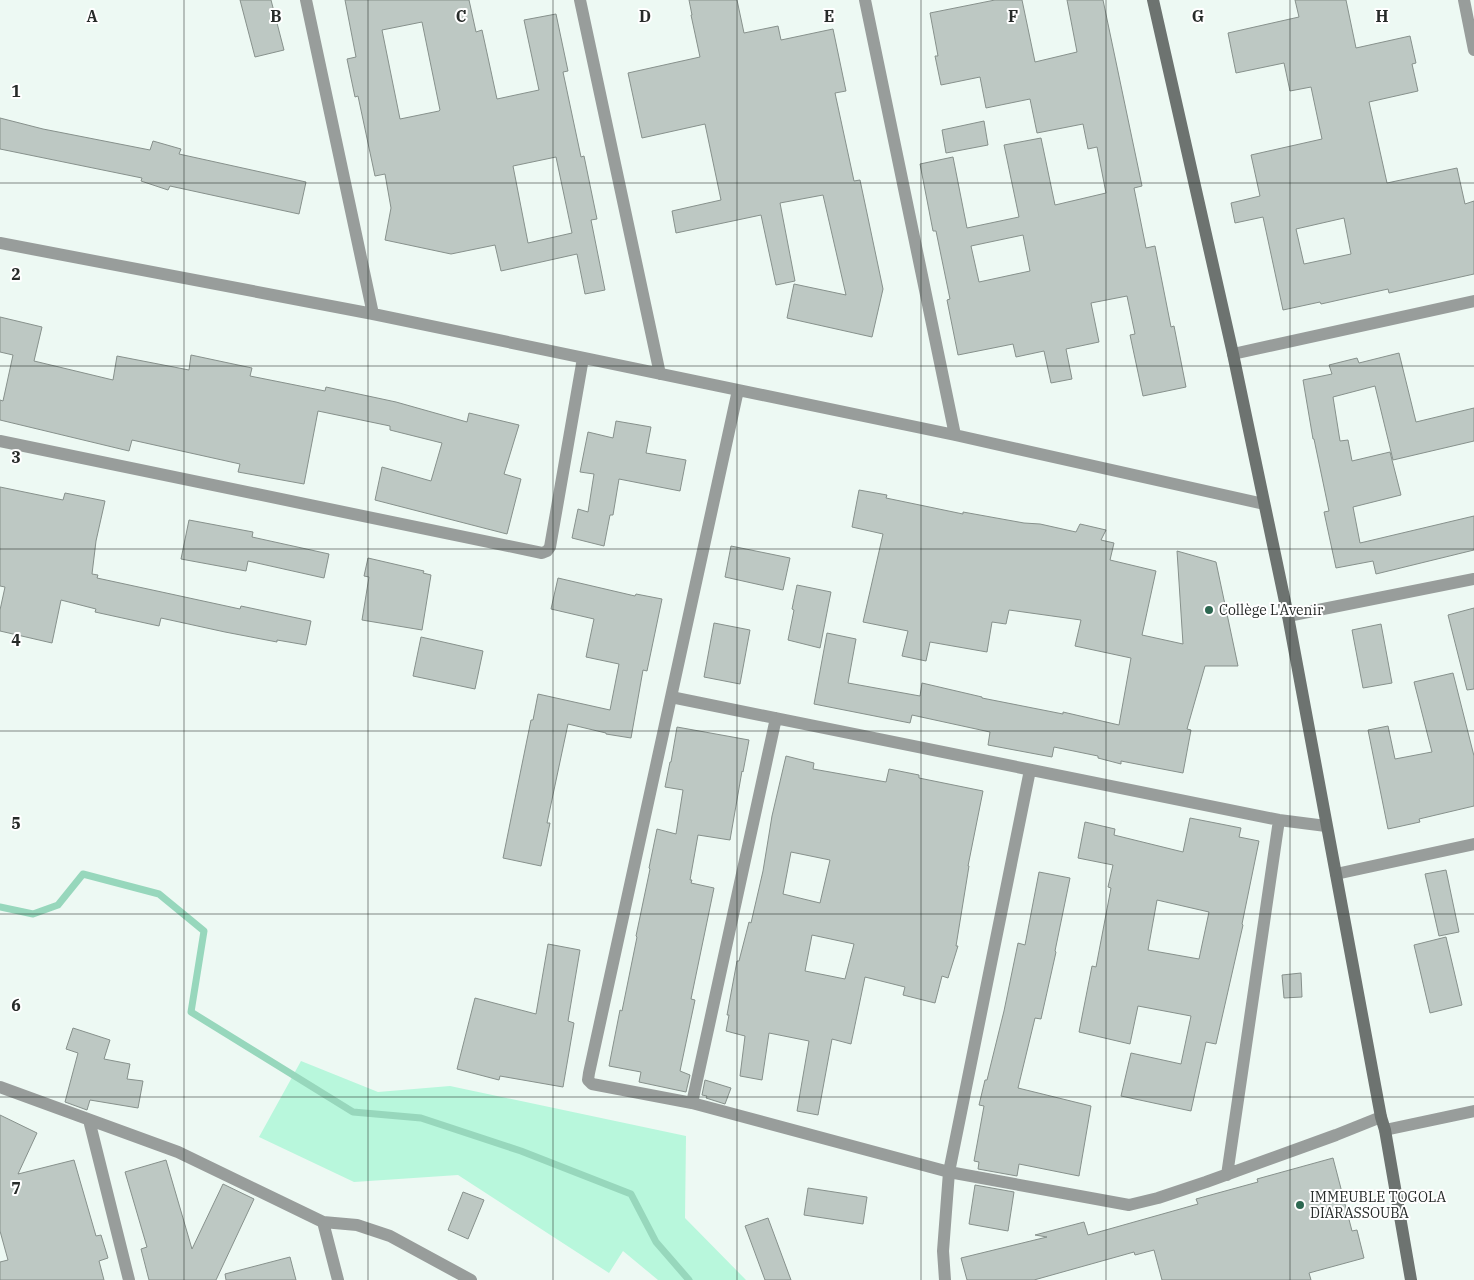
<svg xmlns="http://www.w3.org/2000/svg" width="1474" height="1280" font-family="'IBM Plex Serif',serif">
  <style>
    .green { fill: #b8f7dc }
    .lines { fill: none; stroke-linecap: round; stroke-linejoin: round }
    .stream { stroke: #97d7bc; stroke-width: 7 }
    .building { fill: #bdc8c3; stroke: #87918c; fill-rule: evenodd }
    .street { stroke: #989d9b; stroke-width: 12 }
    .secondary { stroke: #6d7370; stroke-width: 12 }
    .grid { fill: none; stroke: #272b29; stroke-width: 1; stroke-opacity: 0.55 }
    .poi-dot { fill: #2d6851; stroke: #fff; stroke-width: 2 }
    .labels { text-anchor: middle; stroke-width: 4; stroke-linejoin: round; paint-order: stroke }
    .poi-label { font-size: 14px; fill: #272b29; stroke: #fff; text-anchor: start }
    .grid-label { font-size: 16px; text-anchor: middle; font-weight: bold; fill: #272b29; stroke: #fff; stroke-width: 4; stroke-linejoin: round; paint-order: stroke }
  </style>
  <rect width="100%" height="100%" fill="#edf9f3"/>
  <path class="green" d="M 301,1061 L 378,1092 L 450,1086 L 686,1136 L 685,1218 L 746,1280 L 658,1280 L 623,1251 L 609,1273 L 458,1175 L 354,1182 L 259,1137 Z"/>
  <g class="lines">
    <path class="stream" d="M 0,907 L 33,914 L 58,905 L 83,874 L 159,894 L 204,931 L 191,1012 L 353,1112 L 421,1118 L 521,1151 L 631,1194 L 656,1242 L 689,1280"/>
  </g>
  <path class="building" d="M 240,0 L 271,0 L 284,50 L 255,57 Z
    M 345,0 L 469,0 L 476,32 L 482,30 L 497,99 L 539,90 L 524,20 L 556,14 L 568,71 L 563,72 L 581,157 L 584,156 L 597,219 L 591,220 L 605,290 L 585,294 L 577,254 L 501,271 L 495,245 L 451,254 L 385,240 L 391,208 L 385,174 L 375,176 L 358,96 L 355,97 L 347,59 L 356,57 ZM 422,22 L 440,110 L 439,111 L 400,119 L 382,30 ZM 556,157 L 572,233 L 528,243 L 513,166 Z
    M 689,0 L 737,0 L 744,33 L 778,26 L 781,40 L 833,29 L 846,91 L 835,93 L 854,181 L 860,180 L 883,289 L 872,337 L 787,318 L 794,284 L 846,295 L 823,195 L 780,203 L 795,281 L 776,285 L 761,215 L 676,233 L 672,211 L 721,200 L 705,124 L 642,138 L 628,73 L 700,57 L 691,15 L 692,15 Z
    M 995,0 L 1022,0 L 1035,62 L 1077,52 L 1067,0 L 1103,0 L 1142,186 L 1134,188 L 1146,248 L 1155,246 L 1171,327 L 1174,326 L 1186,387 L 1143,396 L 1130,335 L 1135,334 L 1127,296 L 1091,303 L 1099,342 L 1066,349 L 1072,379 L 1051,383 L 1044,351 L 1016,357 L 1013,344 L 958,355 L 947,300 L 950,299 L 936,231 L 933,231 L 920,164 L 953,157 L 967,228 L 1019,217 L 1004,145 L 1041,138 L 1055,205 L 1106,193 L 1097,147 L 1088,149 L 1083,124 L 1037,133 L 1030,99 L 986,108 L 980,77 L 941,85 L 935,56 L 938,56 L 930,13 ZM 1023,235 L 1030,271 L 979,282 L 971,246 Z
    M 1295,0 L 1346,0 L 1356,48 L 1410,36 L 1416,63 L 1412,64 L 1418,91 L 1369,102 L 1387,183 L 1457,168 L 1465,204 L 1474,201 L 1474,274 L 1389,293 L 1388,289 L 1321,304 L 1320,302 L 1283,310 L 1263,217 L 1235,223 L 1231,203 L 1260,196 L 1251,155 L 1322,139 L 1311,87 L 1290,91 L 1284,63 L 1236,73 L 1228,33 L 1299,17 ZM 1344,218 L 1351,254 L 1304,264 L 1296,229 Z
    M 0,118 L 43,129 L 150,150 L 153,141 L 181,149 L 179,154 L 306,182 L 299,214 L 170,186 L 168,190 L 141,181 L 142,178 L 0,149 Z
    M 984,121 L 988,145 L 946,153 L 942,130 Z
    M 0,317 L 42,327 L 34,361 L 113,380 L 117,356 L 189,370 L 191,355 L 252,368 L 250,376 L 325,391 L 326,387 L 396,402 L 467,422 L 469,413 L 519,425 L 504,474 L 521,479 L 507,534 L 375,500 L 382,467 L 431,481 L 442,443 L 390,430 L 390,426 L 318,411 L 304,484 L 238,472 L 240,464 L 132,440 L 129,451 L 0,420 L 0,400 L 3,401 L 13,355 L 0,352 Z
    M 1399,353 L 1416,422 L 1474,408 L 1474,441 L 1393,460 L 1375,386 L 1333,397 L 1340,441 L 1348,440 L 1352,461 L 1390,452 L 1401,495 L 1353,507 L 1360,543 L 1474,516 L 1474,550 L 1376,574 L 1373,561 L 1336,568 L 1324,512 L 1329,511 L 1314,439 L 1313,439 L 1303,380 L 1332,374 L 1329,365 L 1357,358 L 1359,363 Z
    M 616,421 L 651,427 L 646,453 L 686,460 L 680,491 L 619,479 L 613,515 L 610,515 L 604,546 L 572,538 L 578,509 L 588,512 L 594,474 L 580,472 L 588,432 L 613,438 Z
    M 0,487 L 63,500 L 65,493 L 105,501 L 96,541 L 92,574 L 98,575 L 97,578 L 240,609 L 241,606 L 311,621 L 306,645 L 277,640 L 277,642 L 225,632 L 161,618 L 159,626 L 95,612 L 96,609 L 61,600 L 52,643 L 0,631 L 0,610 L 5,587 L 0,586 Z
    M 859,490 L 887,495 L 886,498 L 963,514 L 963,512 L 1024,523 L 1040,524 L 1076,532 L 1080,524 L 1106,530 L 1101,540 L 1114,543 L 1110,560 L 1156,571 L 1142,635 L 1183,644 L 1177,551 L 1216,562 L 1238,666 L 1205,666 L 1187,729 L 1191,730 L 1183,773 L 1121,761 L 1121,764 L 1098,758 L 1098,756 L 1054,747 L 1052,757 L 988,745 L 990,732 L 912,715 L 910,723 L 814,704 L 827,633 L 856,639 L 848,683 L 920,696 L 922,683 L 982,697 L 982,698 L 1063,714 L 1063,712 L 1119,725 L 1131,658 L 1075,646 L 1081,620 L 1009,610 L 1006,624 L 992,622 L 987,652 L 930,642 L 926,661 L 902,656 L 908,631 L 863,622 L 883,534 L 852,527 Z
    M 189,520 L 253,532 L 252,537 L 329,554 L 324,578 L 248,561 L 246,571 L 181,559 Z
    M 731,546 L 790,558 L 783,590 L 725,577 Z
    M 368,558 L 424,571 L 423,573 L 431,575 L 422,630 L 362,620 L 369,577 L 364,576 Z
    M 558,578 L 635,596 L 636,594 L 662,599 L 647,671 L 643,670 L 631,738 L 606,734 L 606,733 L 568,724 L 547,823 L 550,823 L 541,866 L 503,858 L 531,720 L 533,720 L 538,694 L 610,710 L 619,664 L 586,657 L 594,619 L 551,609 Z
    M 797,585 L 831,592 L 820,648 L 788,640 L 794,610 L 792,609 Z
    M 1474,608 L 1474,689 L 1467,690 L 1448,615 Z
    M 714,623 L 750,630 L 740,684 L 704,677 Z
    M 1381,624 L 1392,683 L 1363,688 L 1352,630 Z
    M 421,637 L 483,651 L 475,689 L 413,676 Z
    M 1453,673 L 1474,756 L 1474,806 L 1419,819 L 1420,822 L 1388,829 L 1368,730 L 1388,726 L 1395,759 L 1432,752 L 1414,682 Z
    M 677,727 L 749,740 L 743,772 L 742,771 L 730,840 L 698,835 L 690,880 L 692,880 L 691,883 L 714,888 L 691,999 L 695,1000 L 680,1071 L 690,1075 L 686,1092 L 639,1082 L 641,1072 L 609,1066 L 620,1010 L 622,1011 L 637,937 L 636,936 L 650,869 L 649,868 L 657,829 L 676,834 L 683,790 L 665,787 L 670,762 L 671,762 Z
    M 786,756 L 814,763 L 813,769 L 886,782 L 889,769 L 919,775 L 919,778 L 983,791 L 968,866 L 969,866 L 956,946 L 958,946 L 948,978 L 942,976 L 935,1003 L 903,995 L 905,987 L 865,977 L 851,1044 L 832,1039 L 818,1115 L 797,1111 L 809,1041 L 769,1033 L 762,1080 L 740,1076 L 745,1036 L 726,1031 L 729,1015 L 727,1015 L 737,961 L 739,961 L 749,922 L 751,923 L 763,871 L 772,816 ZM 791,852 L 830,860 L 820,903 L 783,894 ZM 812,935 L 854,944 L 845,979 L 805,971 Z
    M 1190,818 L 1241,828 L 1239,837 L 1259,841 L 1242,924 L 1243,925 L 1216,1044 L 1206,1042 L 1191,1111 L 1121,1096 L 1131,1053 L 1181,1064 L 1191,1016 L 1138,1006 L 1130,1044 L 1079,1032 L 1092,966 L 1096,967 L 1111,888 L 1108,887 L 1113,865 L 1078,858 L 1085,822 L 1115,829 L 1114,835 L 1183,852 ZM 1157,900 L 1209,912 L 1199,959 L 1148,950 Z
    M 1446,870 L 1459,932 L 1439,936 L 1425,874 Z
    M 1039,872 L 1070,878 L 1055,951 L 1056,952 L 1041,1019 L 1035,1018 L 1018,1088 L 1091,1106 L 1079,1176 L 1019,1164 L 1017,1176 L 978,1169 L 979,1162 L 974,1161 L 984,1106 L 979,1105 L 985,1080 L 987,1080 L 1004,1011 L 1018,943 L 1025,945 Z
    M 1446,937 L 1462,1005 L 1430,1013 L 1414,945 Z
    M 548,944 L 580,950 L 568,1021 L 574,1023 L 563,1087 L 500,1076 L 499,1080 L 457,1069 L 475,998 L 536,1014 Z
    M 1301,973 L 1302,997 L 1284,998 L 1282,975 Z
    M 73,1028 L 110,1040 L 104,1059 L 130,1064 L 127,1079 L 143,1081 L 138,1108 L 90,1100 L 87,1110 L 65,1102 L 78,1053 L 66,1049 Z
    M 705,1080 L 731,1088 L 725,1104 L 706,1098 L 707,1096 L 702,1095 Z
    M 0,1115 L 37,1133 L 18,1174 L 74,1160 L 96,1236 L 101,1235 L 108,1258 L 99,1261 L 104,1280 L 0,1280 L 0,1262 L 8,1260 L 0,1231 Z
    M 1333,1158 L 1352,1231 L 1357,1230 L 1364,1258 L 1309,1273 L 1311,1280 L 1162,1280 L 1154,1250 L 1135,1255 L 1134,1252 L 1034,1280 L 967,1280 L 961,1258 L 1047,1237 L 1035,1235 L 1084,1222 L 1088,1235 L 1198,1204 L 1196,1199 L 1258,1182 L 1257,1179 Z
    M 166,1160 L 192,1249 L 223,1184 L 254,1199 L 216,1280 L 149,1280 L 141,1249 L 147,1247 L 125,1172 Z
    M 975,1185 L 1014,1192 L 1008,1231 L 969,1224 Z
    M 808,1188 L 867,1197 L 863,1224 L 804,1215 Z
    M 463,1192 L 484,1200 L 468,1239 L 448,1230 Z
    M 768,1218 L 791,1280 L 765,1280 L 745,1226 Z
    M 290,1257 L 296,1280 L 226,1280 L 225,1274 Z"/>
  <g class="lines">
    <path class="street" d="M 306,0 L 373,314
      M 580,0 L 660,374
      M 865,0 L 955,435
      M 1464,0 L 1474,50
      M 0,243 L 373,314 L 955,435 L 1264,504
      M 1233,354 L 1474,301
      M 738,390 L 589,1073 L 588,1080 L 592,1084 L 692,1103 L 949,1172 L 1129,1205 L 1158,1198 L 1206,1182 L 1336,1135 L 1381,1117
      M 0,441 L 542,553 L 547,551 L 550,547 L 583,358
      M 1288,616 L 1474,579
      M 671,697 L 1279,820 L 1326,826
      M 1336,874 L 1474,844
      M 0,1087 L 178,1152 L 323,1222 L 357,1225 L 390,1236 L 471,1280
      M 692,1103 L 776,718
      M 89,1120 L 129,1280
      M 1385,1130 L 1474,1111
      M 1227,1175 L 1279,820
      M 323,1222 L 338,1280
      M 945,1280 L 943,1251 L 949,1172 L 1030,770"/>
    <path class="secondary" d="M 1153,0 L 1233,354 L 1288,616 L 1381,1117 L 1385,1130 L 1411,1280"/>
  </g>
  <path class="grid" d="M 184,0 L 184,1280M 368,0 L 368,1280M 553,0 L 553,1280M 737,0 L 737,1280M 921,0 L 921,1280M 1106,0 L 1106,1280M 1290,0 L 1290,1280M 0,183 L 1474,183M 0,366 L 1474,366M 0,549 L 1474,549M 0,731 L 1474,731M 0,914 L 1474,914M 0,1097 L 1474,1097"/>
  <g class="poi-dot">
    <circle cx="1209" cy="610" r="5"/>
    <circle cx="1300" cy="1205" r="5"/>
  </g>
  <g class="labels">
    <g class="poi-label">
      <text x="1219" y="615">Collège L'Avenir</text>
      <text x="1310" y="1202">IMMEUBLE TOGOLA<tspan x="1310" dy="16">DIARASSOUBA</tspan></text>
    </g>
  </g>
  <g class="grid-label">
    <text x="92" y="22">A</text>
    <text x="276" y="22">B</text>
    <text x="461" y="22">C</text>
    <text x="645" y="22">D</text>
    <text x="829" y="22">E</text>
    <text x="1013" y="22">F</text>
    <text x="1198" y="22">G</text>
    <text x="1382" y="22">H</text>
    <text x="16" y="97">1</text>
    <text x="16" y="280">2</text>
    <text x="16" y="463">3</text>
    <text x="16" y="646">4</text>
    <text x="16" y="829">5</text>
    <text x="16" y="1011">6</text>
    <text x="16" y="1194">7</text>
  </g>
</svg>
